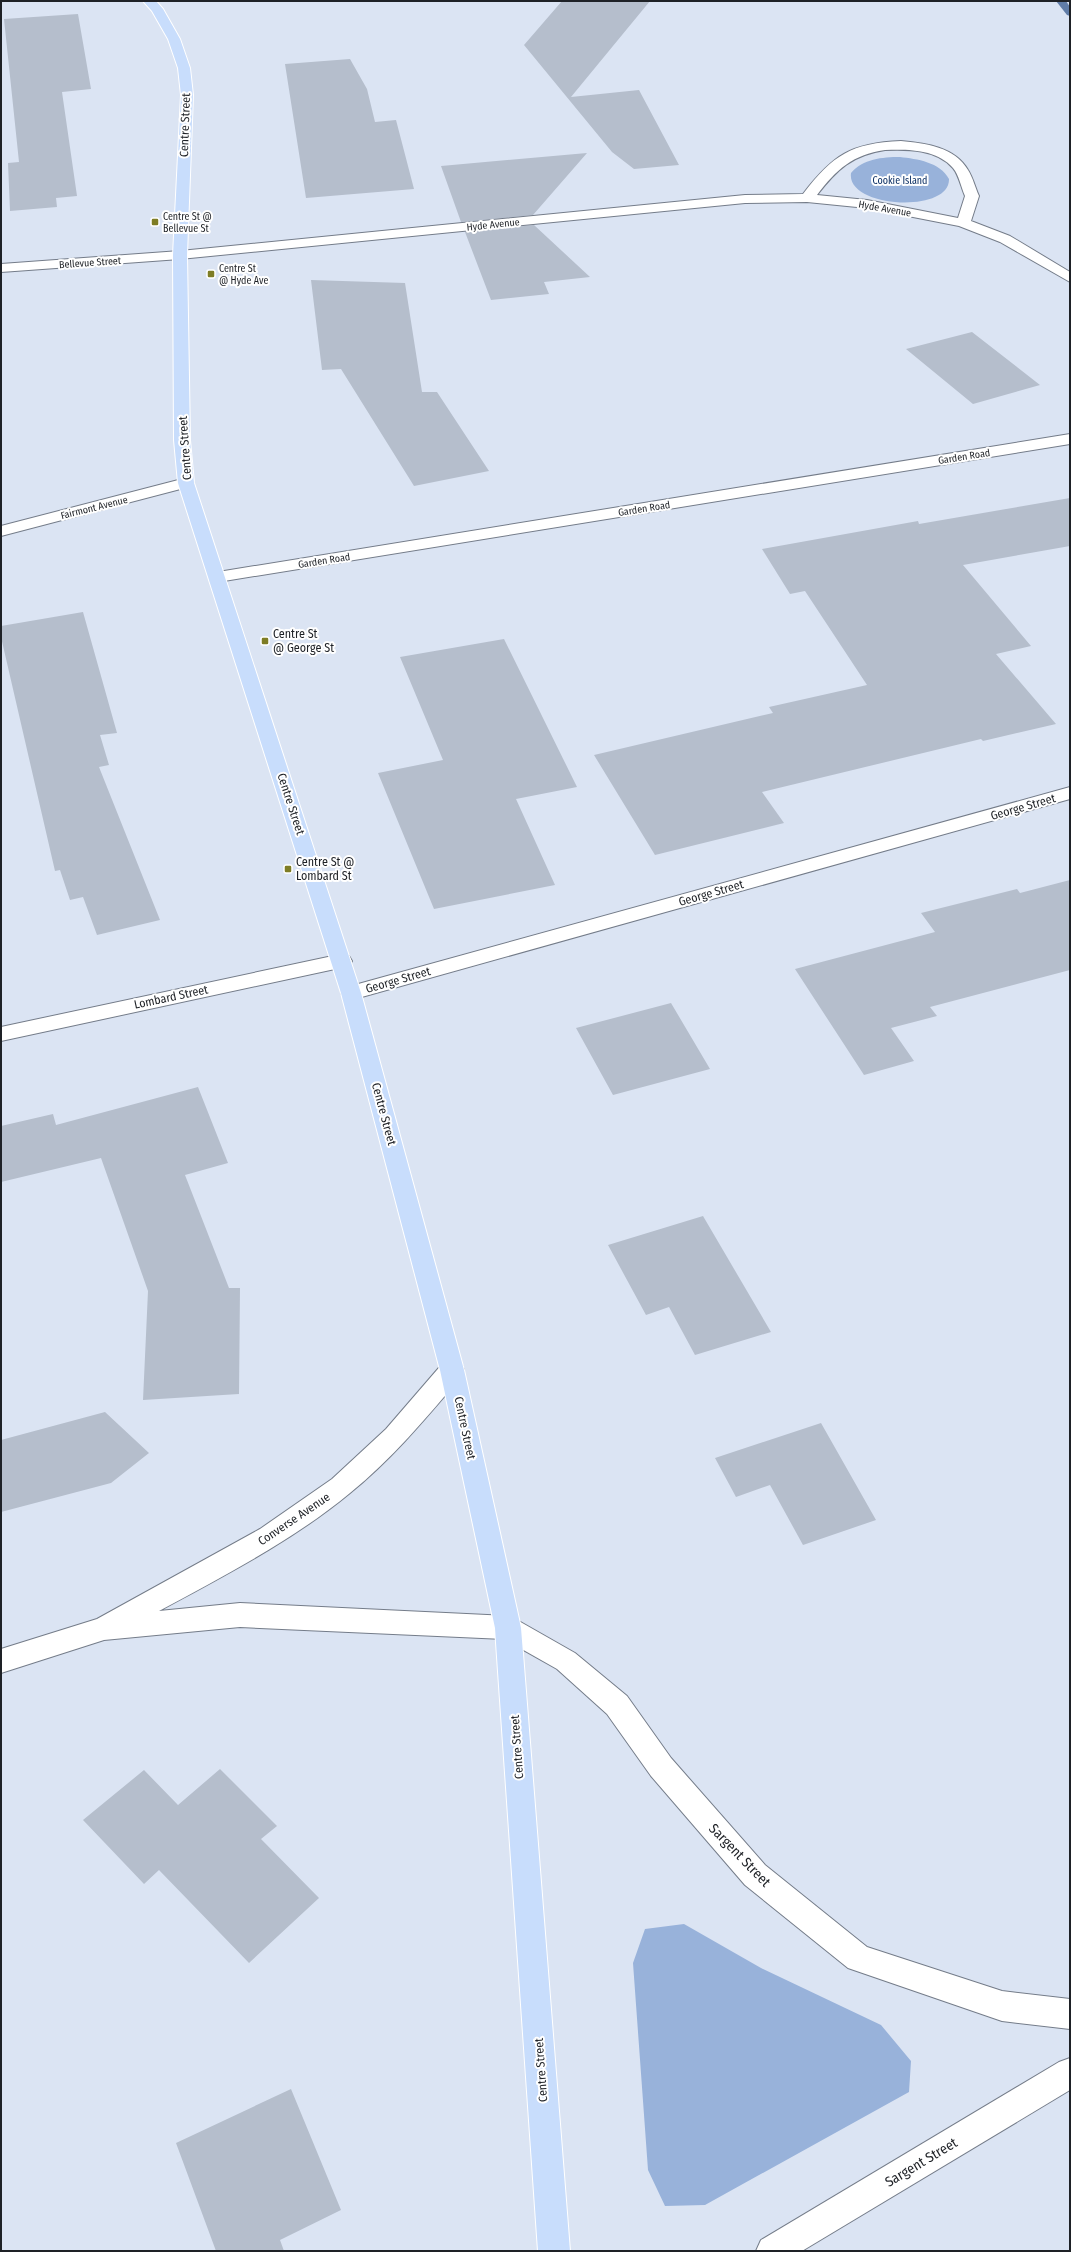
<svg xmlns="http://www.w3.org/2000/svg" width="1071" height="2252" font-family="'Fira Sans Condensed',sans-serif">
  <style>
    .green { fill: #98b2da }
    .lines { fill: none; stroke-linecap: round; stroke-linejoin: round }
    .stream { fill: #607ca7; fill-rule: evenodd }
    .building { fill: #b5becc }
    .minor-casing { stroke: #747c89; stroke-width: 2 }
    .tertiary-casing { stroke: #747c89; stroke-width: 2 }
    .primary-casing { stroke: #fff; stroke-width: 2 }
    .minor { fill: #fff; fill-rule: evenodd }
    .tertiary { fill: #fff; fill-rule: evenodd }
    .primary { fill: #c8ddfc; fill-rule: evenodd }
    .poi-dot { fill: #7e7d25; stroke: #fff; stroke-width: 1.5 }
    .labels { text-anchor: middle; stroke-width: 4; stroke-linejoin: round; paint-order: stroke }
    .far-park-label { font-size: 10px; fill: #092d62; stroke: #fff }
    .far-street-label { font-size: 10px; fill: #1e2126; stroke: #fff }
    .far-poi-label { font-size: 10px; fill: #1e2126; stroke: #fff; text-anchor: start }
    .street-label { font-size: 12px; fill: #1e2126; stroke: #fff }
    .poi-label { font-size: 12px; fill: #1e2126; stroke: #fff; text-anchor: start }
    .near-street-label { font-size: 14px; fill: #1e2126; stroke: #fff }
  </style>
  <rect width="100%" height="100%" fill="#dbe4f3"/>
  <path class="green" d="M 900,157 C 917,159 940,162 949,179 C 950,214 846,208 851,173 C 863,159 882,157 900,157 Z
    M 684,1924 L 761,1968 L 881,2025 L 911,2061 L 909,2092 L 705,2205 L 665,2206 L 648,2170 L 633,1963 L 645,1929 Z"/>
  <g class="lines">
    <path class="stream" d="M 1056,1 L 1066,1 L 1070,7 L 1070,16 L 1067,15 Z"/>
  </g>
  <path class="building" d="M 562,1 L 650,1 L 571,97 L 639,90 L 679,165 L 634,169 L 612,152 L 524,45 Z
    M 78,14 L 91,89 L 62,92 L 77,196 L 56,198 L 57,207 L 10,211 L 8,163 L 19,162 L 4,19 Z
    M 350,59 L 367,89 L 375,122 L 396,120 L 414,189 L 306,198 L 285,64 Z
    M 587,153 L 533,215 L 461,222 L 441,166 Z
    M 534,225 L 590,277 L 544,282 L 549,294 L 491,300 L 465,232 Z
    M 311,280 L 405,283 L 422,392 L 437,392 L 489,471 L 414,486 L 341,369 L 322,370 Z
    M 972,332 L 1040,385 L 973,404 L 906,349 Z
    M 1070,498 L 1070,546 L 963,565 L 1031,646 L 996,654 L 1056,724 L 983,741 L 981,739 L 762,792 L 784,823 L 655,855 L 594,755 L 773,713 L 769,707 L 867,685 L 805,591 L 790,594 L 762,549 L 918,521 L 919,524 Z
    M 83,612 L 117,733 L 100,735 L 109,765 L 99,767 L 160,920 L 97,935 L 83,897 L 70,900 L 60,870 L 55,871 L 1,637 L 1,626 Z
    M 504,639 L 577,787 L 516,799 L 555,885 L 434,909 L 378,773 L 443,760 L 400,657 Z
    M 1070,880 L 1070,970 L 930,1007 L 937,1016 L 891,1028 L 914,1061 L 864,1075 L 795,969 L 935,932 L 921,913 L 1017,889 L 1020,893 Z
    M 671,1003 L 710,1069 L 613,1095 L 576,1028 Z
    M 198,1087 L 228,1163 L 185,1175 L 229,1288 L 240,1288 L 239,1394 L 143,1400 L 148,1291 L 101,1158 L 1,1182 L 1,1126 L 53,1114 L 56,1125 Z
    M 703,1216 L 771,1332 L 695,1355 L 669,1307 L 646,1315 L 608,1245 Z
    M 105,1412 L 149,1453 L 111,1483 L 1,1512 L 1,1440 Z
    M 821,1423 L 876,1520 L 803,1545 L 770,1485 L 736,1497 L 715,1458 Z
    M 220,1769 L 277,1826 L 261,1839 L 319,1898 L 249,1963 L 159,1870 L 144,1884 L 83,1820 L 144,1770 L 178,1805 Z
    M 291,2089 L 341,2210 L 280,2240 L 284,2251 L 216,2251 L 176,2143 Z"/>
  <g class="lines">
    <g class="minor-casing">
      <path id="minor" d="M 901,141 C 925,143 955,147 968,170 C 973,178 975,187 979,196 L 971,221 L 1010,236 L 1070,272 L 1070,282 L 1000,242 L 959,226 L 867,208 L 807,202 L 745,203 L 180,259 L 1,272 L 1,264 L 180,251 L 745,195 L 803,194 C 833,155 851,143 901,141 ZM 885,150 C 907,149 937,149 953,168 C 959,175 961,187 965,196 L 958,218 L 867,200 L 817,195 C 837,169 852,155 885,150 Z
        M 1070,434 L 1070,444 L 218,582 L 212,581 L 209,577 L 212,573 L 218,572 Z
        M 186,478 L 192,480 L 194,483 L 192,486 L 1,536 L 1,526 Z
        M 1070,787 L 1070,799 L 351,1000 L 344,998 L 341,993 L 344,988 L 351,986 Z
        M 342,954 L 349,956 L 352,961 L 349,966 L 1,1041 L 1,1027 Z
        M 452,1360 L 461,1363 L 464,1370 L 461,1377 C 426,1418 392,1459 350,1493 C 292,1541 225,1575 159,1611 L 240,1603 L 508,1616 L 517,1620 L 575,1653 L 627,1696 L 671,1758 L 765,1865 L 867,1947 L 1002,1991 L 1070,1999 L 1070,2029 L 1002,2021 L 848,1968 L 745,1885 L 651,1776 L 607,1714 L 557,1669 L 504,1639 L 240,1627 L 104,1640 L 1,1673 L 1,1649 L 97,1619 L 260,1529 L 332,1479 L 386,1429 L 443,1363 Z"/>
    </g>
    <g class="tertiary-casing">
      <path id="tertiary" d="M 1070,2058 L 1070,2090 L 802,2251 L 756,2251 L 761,2240 L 1059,2062 Z"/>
    </g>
    <g class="primary-casing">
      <path id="primary" d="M 143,1 L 156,1 L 163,9 L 180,39 L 190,68 L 193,95 L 187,255 L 190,440 L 194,483 L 361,993 L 464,1370 L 521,1628 L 570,2251 L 538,2251 L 495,1628 L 440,1370 L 341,993 L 178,483 L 174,440 L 173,255 L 181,95 L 178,68 L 168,39 L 152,11 Z"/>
    </g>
    <use href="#minor" class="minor"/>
    <use href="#tertiary" class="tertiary"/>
    <use href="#primary" class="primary"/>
  </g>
  <g class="poi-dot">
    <rect x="151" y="218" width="8" height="8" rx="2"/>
    <rect x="207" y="270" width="8" height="8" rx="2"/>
    <rect x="261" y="637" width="8" height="8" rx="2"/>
    <rect x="284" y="865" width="8" height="8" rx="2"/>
  </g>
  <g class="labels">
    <g class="far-park-label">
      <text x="900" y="184">Cookie Island</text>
    </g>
    <g class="far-street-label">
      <text transform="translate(885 208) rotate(10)" y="4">Hyde Avenue</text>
      <text transform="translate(493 224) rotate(-6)" y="4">Hyde Avenue</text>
      <text transform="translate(90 262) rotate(-4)" y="4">Bellevue Street</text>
      <text transform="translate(964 456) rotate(-9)" y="4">Garden Road</text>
      <text transform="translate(94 507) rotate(-14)" y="4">Fairmont Avenue</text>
      <text transform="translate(644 508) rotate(-9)" y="4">Garden Road</text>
      <text transform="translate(324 560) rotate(-9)" y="4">Garden Road</text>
    </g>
    <g class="far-poi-label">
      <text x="163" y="220">Centre St @<tspan x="163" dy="12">Bellevue St</tspan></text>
      <text x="219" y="272">Centre St<tspan x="219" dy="12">@ Hyde Ave</tspan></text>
    </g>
    <g class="street-label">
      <text transform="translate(185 125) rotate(-88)" y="4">Centre Street</text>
      <text transform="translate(185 448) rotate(-94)" y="4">Centre Street</text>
      <text transform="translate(291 804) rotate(72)" y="4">Centre Street</text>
      <text transform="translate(1023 807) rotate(-16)" y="4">George Street</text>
      <text transform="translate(711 893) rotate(-16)" y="4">George Street</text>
      <text transform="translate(398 980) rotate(-16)" y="4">George Street</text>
      <text transform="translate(171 997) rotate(-12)" y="4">Lombard Street</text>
      <text transform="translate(384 1114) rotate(75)" y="4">Centre Street</text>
      <text transform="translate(465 1428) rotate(78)" y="4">Centre Street</text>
      <text transform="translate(294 1519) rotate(-34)" y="4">Converse Avenue</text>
      <text transform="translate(517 1747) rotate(-94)" y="4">Centre Street</text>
      <text transform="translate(541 2070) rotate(-94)" y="4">Centre Street</text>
    </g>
    <g class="poi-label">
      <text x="273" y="638">Centre St<tspan x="273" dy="14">@ George St</tspan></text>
      <text x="296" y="866">Centre St @<tspan x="296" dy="14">Lombard St</tspan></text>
    </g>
    <g class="near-street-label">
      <text transform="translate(740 1855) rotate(46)" y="5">Sargent Street</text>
      <text transform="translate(921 2162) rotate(-31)" y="5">Sargent Street</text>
    </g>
  </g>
  <rect width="1071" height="2252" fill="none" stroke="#1e2126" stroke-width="4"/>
</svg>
